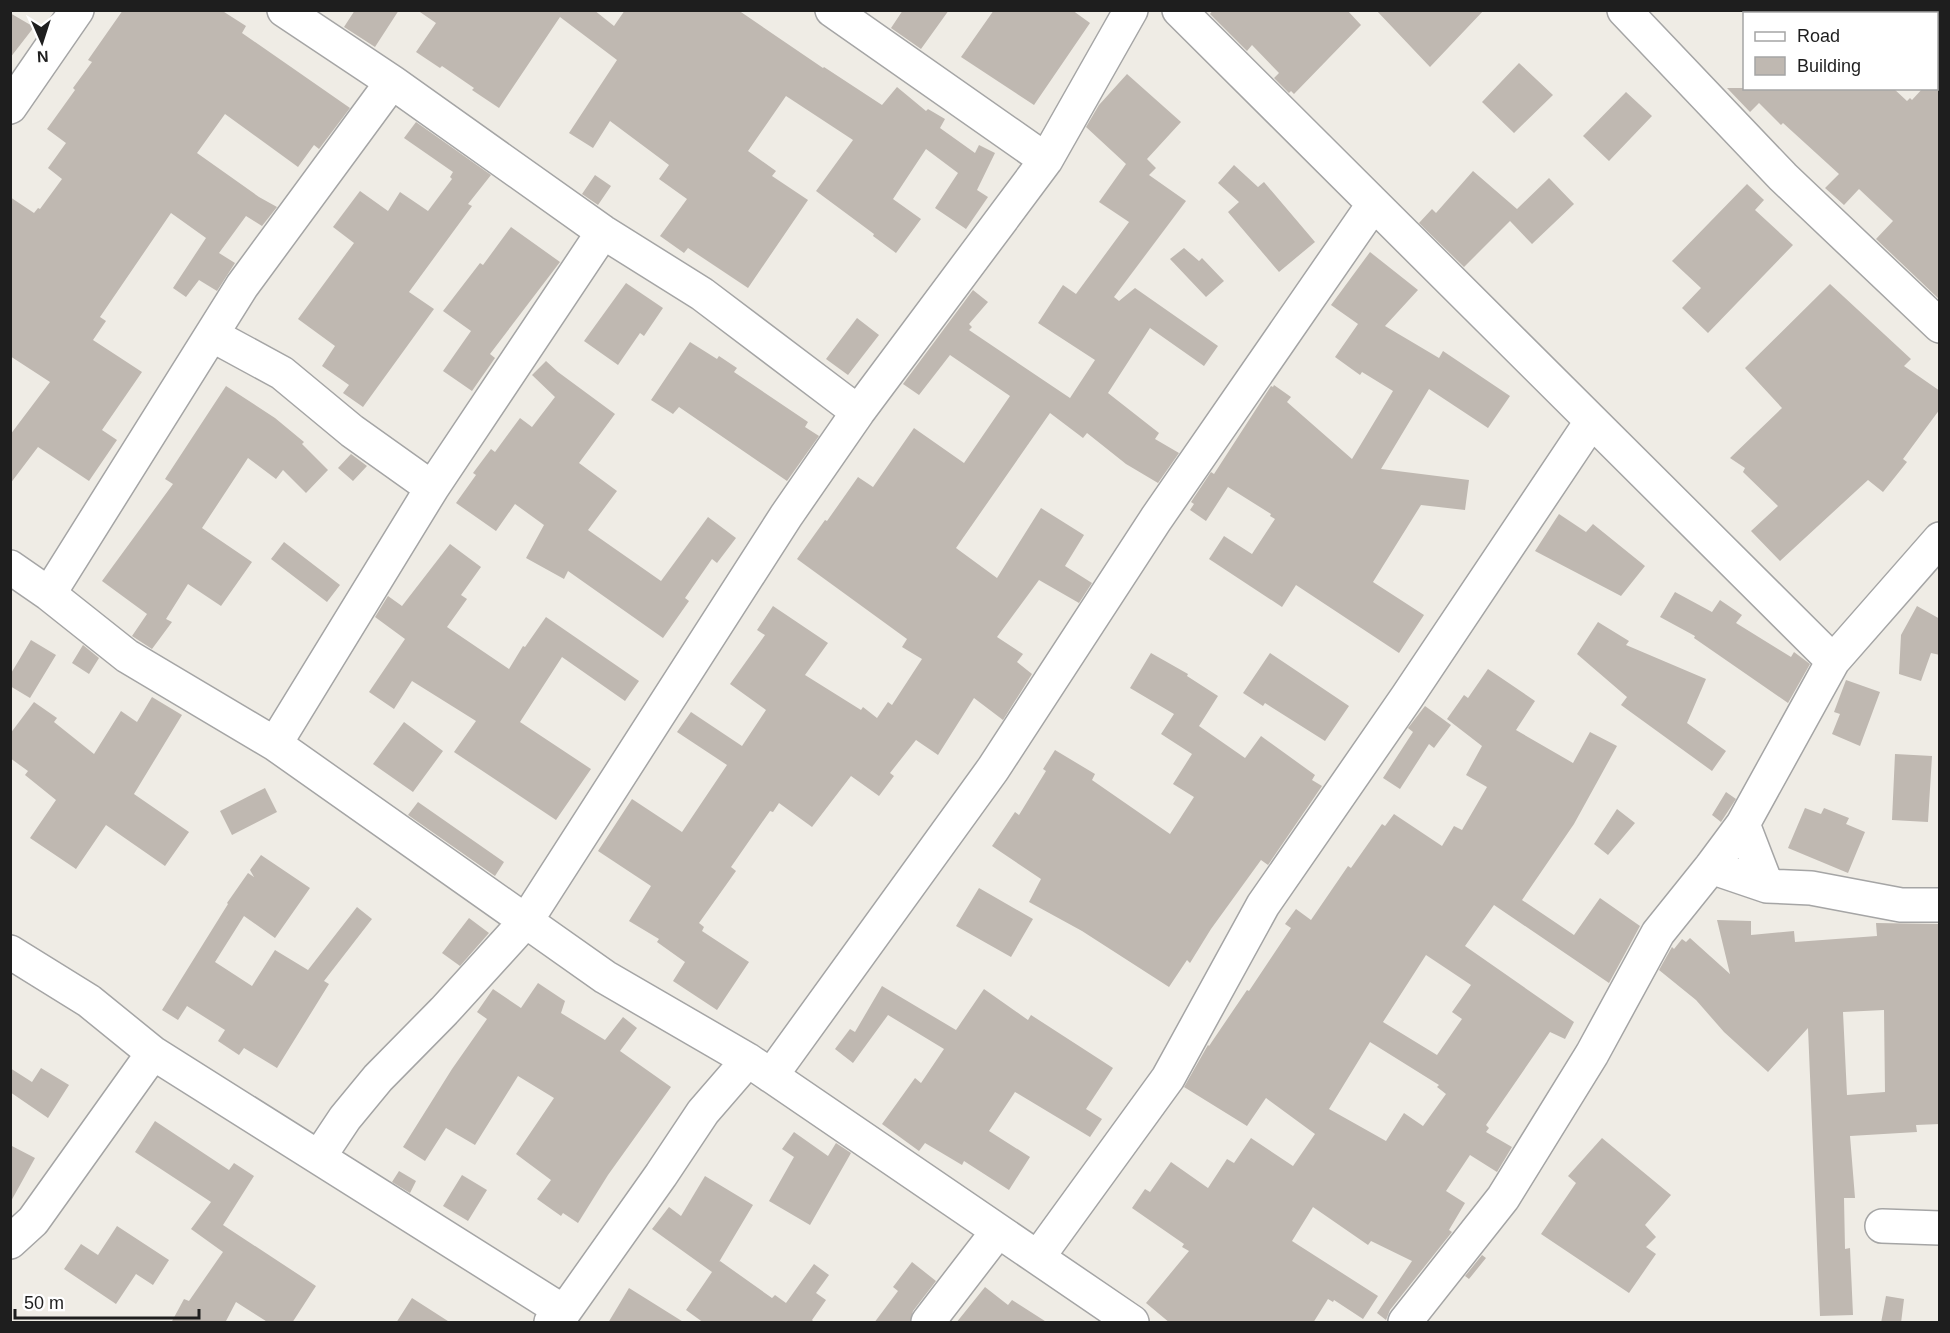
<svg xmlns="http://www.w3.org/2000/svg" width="1950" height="1333" font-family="Arial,sans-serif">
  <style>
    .building { fill: #bfb8b1; fill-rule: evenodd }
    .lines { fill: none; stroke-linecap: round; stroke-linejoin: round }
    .minor-casing { stroke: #a5a5a5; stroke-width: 36 }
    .minor { stroke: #fff; stroke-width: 33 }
  </style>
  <rect width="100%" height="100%" fill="#efece5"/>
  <path class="building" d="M 123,10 L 221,10 L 246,26 L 242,33 L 350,108 L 319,149 L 314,145 L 298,167 L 225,114 L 197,153 L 259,197 L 277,207 L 262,226 L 246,216 L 219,253 L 235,263 L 217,291 L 199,280 L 186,297 L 173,288 L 206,238 L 171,213 L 100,317 L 106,321 L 93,340 L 142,372 L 102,430 L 117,440 L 89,481 L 38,447 L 10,484 L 10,435 L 50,382 L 10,356 L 10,197 L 34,213 L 38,208 L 40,209 L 62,179 L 48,168 L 66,143 L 47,129 L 75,90 L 73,88 L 92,62 L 88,60 Z
    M 355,10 L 399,10 L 375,47 L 344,27 Z
    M 417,10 L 594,10 L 614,26 L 625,10 L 738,10 L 823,68 L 824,67 L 882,105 L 897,87 L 926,111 L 928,109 L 945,119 L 940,128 L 975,153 L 979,145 L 995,153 L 977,190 L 988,197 L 966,229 L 935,208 L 958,173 L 926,149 L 893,199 L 921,219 L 896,253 L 873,236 L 874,234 L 816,191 L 853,140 L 786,96 L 748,151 L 776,171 L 772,176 L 808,200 L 748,288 L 688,248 L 684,253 L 660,236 L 687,199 L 659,179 L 669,165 L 610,121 L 593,148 L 569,133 L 617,60 L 560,17 L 499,108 L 472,90 L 474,88 L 442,66 L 440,68 L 416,52 L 436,23 Z
    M 903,10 L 949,10 L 921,49 L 891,28 Z
    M 994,10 L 1072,10 L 1090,23 L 1034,105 L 961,57 Z
    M 1213,10 L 1347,10 L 1361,25 L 1294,94 L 1291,91 L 1289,93 L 1274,78 L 1279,73 L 1252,45 L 1247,51 L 1210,14 Z
    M 1376,10 L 1484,10 L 1430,67 Z
    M 10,13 L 34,27 L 10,58 Z
    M 1519,63 L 1553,95 L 1514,133 L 1482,102 Z
    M 1127,74 L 1181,122 L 1147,159 L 1156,168 L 1149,175 L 1186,201 L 1114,297 L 1119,301 L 1135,288 L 1218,346 L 1204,366 L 1150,328 L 1108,393 L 1159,433 L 1155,439 L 1179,453 L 1158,483 L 1126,464 L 1087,433 L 1083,438 L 1050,413 L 956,548 L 997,578 L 1041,508 L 1084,535 L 1065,566 L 1092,583 L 1079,603 L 1039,580 L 997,637 L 1023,654 L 1017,662 L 1032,674 L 1003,720 L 974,698 L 938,755 L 916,740 L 890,773 L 894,776 L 879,796 L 851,776 L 812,827 L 779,803 L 773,812 L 770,811 L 731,867 L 736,871 L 699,923 L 704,927 L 702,931 L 749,962 L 717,1010 L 673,981 L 685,962 L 657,942 L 659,939 L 629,921 L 651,886 L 598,851 L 632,799 L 682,832 L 727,765 L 677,732 L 691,712 L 742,746 L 766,710 L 730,684 L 765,635 L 757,630 L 773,606 L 828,643 L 805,675 L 861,710 L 863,707 L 877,718 L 888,702 L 892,705 L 922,659 L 902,647 L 907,639 L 797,559 L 825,520 L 827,521 L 858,477 L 873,487 L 914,428 L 964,463 L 1010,396 L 950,355 L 919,395 L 903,384 L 973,290 L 988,302 L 969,324 L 972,327 L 969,330 L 1070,398 L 1095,360 L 1038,323 L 1063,285 L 1076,294 L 1129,222 L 1099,202 L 1126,164 L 1086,127 L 1099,105 Z
    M 1727,88 L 1893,88 L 1907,101 L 1910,98 L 1912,100 L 1923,88 L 1940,88 L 1940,300 L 1876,239 L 1893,221 L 1859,189 L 1844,205 L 1825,188 L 1839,174 L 1783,123 L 1781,125 L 1759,103 L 1750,112 Z
    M 1626,92 L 1652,116 L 1609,161 L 1583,136 Z
    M 416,122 L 491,175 L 468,204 L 472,206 L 409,292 L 434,309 L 363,407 L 343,393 L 349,385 L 322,366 L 335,346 L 298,319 L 354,243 L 333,227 L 360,191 L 388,211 L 400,192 L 428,211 L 452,179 L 450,177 L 453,172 L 404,138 Z
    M 1234,165 L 1258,187 L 1264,182 L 1315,242 L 1279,272 L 1228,212 L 1239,202 L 1218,183 Z
    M 1473,171 L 1517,209 L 1549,178 L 1574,204 L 1532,244 L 1510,221 L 1464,267 L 1419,223 L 1432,209 L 1436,213 Z
    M 595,175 L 611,186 L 598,205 L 582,194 Z
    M 1747,184 L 1764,200 L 1755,210 L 1793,245 L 1708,333 L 1682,308 L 1701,288 L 1672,261 Z
    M 511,227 L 560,262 L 490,354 L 495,358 L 472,391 L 443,371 L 471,331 L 443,311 L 480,263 L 483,265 Z
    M 1184,248 L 1199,261 L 1202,258 L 1224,281 L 1206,297 L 1170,259 Z
    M 1370,252 L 1418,290 L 1385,326 L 1439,358 L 1443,351 L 1510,396 L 1488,428 L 1429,389 L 1381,469 L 1469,480 L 1465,510 L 1421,505 L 1373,582 L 1424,615 L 1399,653 L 1296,585 L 1282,607 L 1209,559 L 1224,536 L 1252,554 L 1275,519 L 1270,516 L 1271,514 L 1228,487 L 1206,521 L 1190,510 L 1194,504 L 1191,502 L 1211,472 L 1214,474 L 1271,386 L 1273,387 L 1274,385 L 1291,397 L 1287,402 L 1352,459 L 1393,391 L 1362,372 L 1360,375 L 1335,357 L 1358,324 L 1331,305 Z
    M 626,283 L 663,308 L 644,336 L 640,333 L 618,365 L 584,341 Z
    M 1830,284 L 1911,359 L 1904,366 L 1940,391 L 1940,409 L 1903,459 L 1907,462 L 1883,492 L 1868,480 L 1780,561 L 1751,531 L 1778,506 L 1743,472 L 1745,468 L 1730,458 L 1782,408 L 1745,368 Z
    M 857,318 L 879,335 L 848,375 L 826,359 Z
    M 690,342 L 717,359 L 719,356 L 737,368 L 734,372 L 808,422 L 805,427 L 819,436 L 787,481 L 679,407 L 673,414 L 651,400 Z
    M 546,361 L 558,372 L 615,414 L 579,463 L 617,491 L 588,530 L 661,581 L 708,517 L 736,538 L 717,563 L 712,559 L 685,598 L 689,601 L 663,638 L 568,571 L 564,579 L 526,558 L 544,525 L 515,504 L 496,531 L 456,503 L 476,475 L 473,473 L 491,449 L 495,452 L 520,418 L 532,427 L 555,397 L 532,375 Z
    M 226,386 L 275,418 L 304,442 L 302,444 L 328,470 L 306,493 L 283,470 L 276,479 L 248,458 L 202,528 L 252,562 L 221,606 L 188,584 L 166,619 L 172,622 L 152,649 L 132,636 L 147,614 L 102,581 L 173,484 L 165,479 Z
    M 351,454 L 367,466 L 353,481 L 338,468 Z
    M 1559,514 L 1586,532 L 1593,524 L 1645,566 L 1621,596 L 1535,551 Z
    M 284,542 L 340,585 L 327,602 L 271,559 Z
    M 450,544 L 481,567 L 461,595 L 467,599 L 447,627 L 509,669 L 523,646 L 525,647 L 546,617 L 639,681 L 625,701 L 562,657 L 520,722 L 591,769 L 556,820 L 454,752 L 476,721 L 412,681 L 394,709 L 369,692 L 405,639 L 375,617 L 388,596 L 402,606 Z
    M 1675,592 L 1712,612 L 1720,600 L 1742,615 L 1736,623 L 1791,657 L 1794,652 L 1810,664 L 1788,703 L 1694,638 L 1695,636 L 1660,617 Z
    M 1917,606 L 1940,619 L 1940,655 L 1931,653 L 1921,681 L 1899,674 L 1901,635 Z
    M 1598,622 L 1629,641 L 1626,645 L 1706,679 L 1687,723 L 1726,751 L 1712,771 L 1621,705 L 1627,697 L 1577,654 Z
    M 31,640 L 56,655 L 30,698 L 10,686 L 10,675 Z
    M 83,645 L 99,658 L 89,674 L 72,663 Z
    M 1151,653 L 1188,674 L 1187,676 L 1218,696 L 1199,726 L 1245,758 L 1261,736 L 1315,775 L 1312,780 L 1322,786 L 1268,865 L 1261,860 L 1211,929 L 1190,963 L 1187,960 L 1169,987 L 1082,931 L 1029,902 L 1041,879 L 992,846 L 1015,812 L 1019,815 L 1046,771 L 1043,769 L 1055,750 L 1095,774 L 1092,780 L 1170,834 L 1194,797 L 1173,784 L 1192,754 L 1161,734 L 1174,714 L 1130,688 Z
    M 1270,653 L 1349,706 L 1325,741 L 1265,703 L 1263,706 L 1243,693 Z
    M 1488,669 L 1535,701 L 1516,730 L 1573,763 L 1590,732 L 1617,746 L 1574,824 L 1522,900 L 1574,935 L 1600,898 L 1640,926 L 1609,983 L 1494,905 L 1465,946 L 1574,1022 L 1565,1039 L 1550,1032 L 1486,1125 L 1489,1128 L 1486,1132 L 1512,1147 L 1497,1172 L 1470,1155 L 1446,1191 L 1465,1203 L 1449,1230 L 1452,1232 L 1390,1310 L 1386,1320 L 1377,1313 L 1412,1261 L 1371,1241 L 1368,1245 L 1313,1207 L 1292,1241 L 1378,1296 L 1363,1319 L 1334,1300 L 1333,1302 L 1328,1299 L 1313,1323 L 1170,1323 L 1146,1303 L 1189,1251 L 1182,1247 L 1184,1244 L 1132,1208 L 1145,1189 L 1150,1192 L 1171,1162 L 1208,1188 L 1227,1159 L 1234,1163 L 1251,1138 L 1293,1166 L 1315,1134 L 1266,1098 L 1247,1126 L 1184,1087 L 1208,1045 L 1209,1046 L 1247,990 L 1249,991 L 1291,928 L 1285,924 L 1296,909 L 1311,920 L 1348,866 L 1351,868 L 1382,824 L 1385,826 L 1394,814 L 1442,846 L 1454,826 L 1462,830 L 1487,787 L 1466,775 L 1482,746 L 1447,719 L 1464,695 L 1468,698 ZM 1426,955 L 1471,985 L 1452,1012 L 1462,1019 L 1437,1055 L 1383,1022 ZM 1370,1042 L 1439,1085 L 1437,1087 L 1446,1094 L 1423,1126 L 1404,1113 L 1386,1141 L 1329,1109 Z
    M 1846,680 L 1880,692 L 1860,746 L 1832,734 L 1840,714 L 1834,712 Z
    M 152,697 L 182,715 L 134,794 L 189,832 L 165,866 L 106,825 L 76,869 L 30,838 L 56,800 L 25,775 L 28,771 L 10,758 L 10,734 L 34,702 L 57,718 L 54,722 L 94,754 L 121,711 L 137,722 Z
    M 1425,706 L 1451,725 L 1434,748 L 1429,744 L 1400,789 L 1383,778 L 1413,732 L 1408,728 Z
    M 404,722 L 443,751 L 413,792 L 373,764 Z
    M 1895,754 L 1932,756 L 1928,822 L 1892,820 Z
    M 265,788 L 277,812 L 232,835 L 220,811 Z
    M 1726,792 L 1736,799 L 1721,822 L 1712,815 Z
    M 418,802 L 504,862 L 495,876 L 408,815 Z
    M 1805,808 L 1821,814 L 1824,808 L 1849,818 L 1846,824 L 1865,832 L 1848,873 L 1788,848 Z
    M 1617,809 L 1635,823 L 1608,855 L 1594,844 Z
    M 261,855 L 310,888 L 275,938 L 244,916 L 215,962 L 252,986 L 275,950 L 308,970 L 357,907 L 372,919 L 324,981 L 329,984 L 277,1068 L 244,1048 L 239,1055 L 218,1041 L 225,1030 L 187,1006 L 178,1020 L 162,1010 L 228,904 L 227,903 L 248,873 L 254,877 L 250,870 Z
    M 979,888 L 1033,919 L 1011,957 L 956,926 Z
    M 469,918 L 489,933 L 460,966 L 442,953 Z
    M 1717,920 L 1751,921 L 1751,935 L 1794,931 L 1795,942 L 1877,936 L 1876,923 L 1939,924 L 1940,1124 L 1916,1125 L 1917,1132 L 1850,1136 L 1855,1198 L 1844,1198 L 1845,1249 L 1850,1248 L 1853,1315 L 1820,1316 L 1808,1028 L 1768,1072 L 1724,1032 L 1696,1000 L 1659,970 L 1672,947 L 1674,949 L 1682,939 L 1686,942 L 1690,938 L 1730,974 ZM 1884,1010 L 1885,1092 L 1847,1095 L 1843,1012 Z
    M 538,983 L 565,1001 L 561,1013 L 605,1040 L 623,1017 L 637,1028 L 620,1051 L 671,1087 L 608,1175 L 578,1223 L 563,1213 L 561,1216 L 537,1199 L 551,1180 L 516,1154 L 554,1098 L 518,1076 L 475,1145 L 446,1128 L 425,1161 L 403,1147 L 452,1069 L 487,1019 L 477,1012 L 493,989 L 521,1008 Z
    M 882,986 L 956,1030 L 984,989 L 1028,1020 L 1031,1015 L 1113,1068 L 1086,1109 L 1102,1119 L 1090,1137 L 1015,1092 L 989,1131 L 1030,1157 L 1009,1190 L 964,1161 L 962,1165 L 925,1143 L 919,1151 L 882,1124 L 915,1078 L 921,1083 L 944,1049 L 888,1015 L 853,1063 L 835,1049 L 850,1029 L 855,1032 Z
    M 10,1068 L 32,1082 L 41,1068 L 69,1085 L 48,1118 L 10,1092 Z
    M 155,1121 L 229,1170 L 234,1163 L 254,1176 L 223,1225 L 316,1286 L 292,1323 L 269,1323 L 236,1302 L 226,1321 L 229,1323 L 171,1323 L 184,1299 L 189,1301 L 223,1252 L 191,1229 L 211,1202 L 135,1152 Z
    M 794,1132 L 828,1156 L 836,1143 L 851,1153 L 810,1225 L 769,1201 L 794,1157 L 782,1149 Z
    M 1602,1138 L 1671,1195 L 1645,1225 L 1656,1237 L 1646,1247 L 1656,1254 L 1629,1293 L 1541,1234 L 1576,1183 L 1568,1176 Z
    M 10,1145 L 35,1158 L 10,1203 Z
    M 399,1171 L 416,1181 L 410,1193 L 392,1182 Z
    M 462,1175 L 487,1190 L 468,1221 L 443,1206 Z
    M 705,1176 L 753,1205 L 719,1262 L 720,1261 L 772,1298 L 775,1295 L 786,1303 L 814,1264 L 829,1275 L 816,1293 L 826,1300 L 812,1320 L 815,1323 L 704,1323 L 686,1310 L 712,1272 L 652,1229 L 669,1207 L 681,1216 Z
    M 117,1226 L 169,1260 L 153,1285 L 136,1274 L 116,1304 L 64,1269 L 81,1244 L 98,1255 Z
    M 1482,1255 L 1486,1258 L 1469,1279 L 1465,1276 Z
    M 912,1262 L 936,1281 L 913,1311 L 910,1323 L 874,1323 L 898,1291 L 893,1287 Z
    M 985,1287 L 1008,1305 L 1012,1300 L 1048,1323 L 956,1323 Z
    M 629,1288 L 685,1323 L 608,1323 Z
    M 1886,1296 L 1904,1299 L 1901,1323 L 1881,1323 Z
    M 412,1298 L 451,1323 L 396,1323 Z"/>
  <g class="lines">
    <g class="minor-casing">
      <path id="minor" d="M 284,10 L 392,82 L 603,232 L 702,294 L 858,412
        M 832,10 L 1046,160
        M 1179,10 L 1833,661
        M 1624,10 L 1783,177 L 1940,326
        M 10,107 L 77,10
        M 212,335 L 282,373 L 352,431 L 432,488
        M 10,567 L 49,594 L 127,656 L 275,744 L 605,977 L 748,1060 L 1132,1322
        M 49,594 L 242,286 L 392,82
        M 275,744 L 432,488 L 603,232
        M 1743,824 L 1767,886
        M 1711,867 L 1767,886 L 1811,888 L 1901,905 L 1940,905
        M 10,952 L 89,1001 L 153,1053 L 564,1312
        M 771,1076 L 993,769 L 1156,519 L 1373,205
        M 319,1157 L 345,1118 L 378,1078 L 444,1011 L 526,921 L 786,516 L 858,412 L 1046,160 L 1131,10
        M 1882,1226 L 1940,1228
        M 10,1242 L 33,1221 L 153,1053
        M 1038,1257 L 1168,1078 L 1263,905 L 1407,697 L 1591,422
        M 551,1322 L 564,1312 L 661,1175 L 703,1112 L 748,1060
        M 928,1322 L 998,1231
        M 1405,1322 L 1503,1198 L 1592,1054 L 1658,933 L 1711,867 L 1743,824 L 1833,661 L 1940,539"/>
    </g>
    <use href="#minor" class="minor"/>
  </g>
  <rect width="1950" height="1333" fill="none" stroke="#1e1e1e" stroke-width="24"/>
  <rect x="1743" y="12" width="195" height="78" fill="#ffffff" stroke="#a5a5a5" stroke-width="1.5"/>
  <rect x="1755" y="32" width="30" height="9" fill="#ffffff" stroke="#a5a5a5" stroke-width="1.5"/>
  <text x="1797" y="42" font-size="18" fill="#1e1e1e">Road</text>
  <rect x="1755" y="57" width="30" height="18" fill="#bfb8b1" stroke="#a5a5a5" stroke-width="1.5"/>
  <text x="1797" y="72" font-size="18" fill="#1e1e1e">Building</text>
  <g transform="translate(42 42) rotate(177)" stroke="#ffffff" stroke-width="4.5" paint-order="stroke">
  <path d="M0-4.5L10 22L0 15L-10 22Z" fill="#1e1e1e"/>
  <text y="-9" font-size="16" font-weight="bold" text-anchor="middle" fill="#1e1e1e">N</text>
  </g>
  <path d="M15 1309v9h184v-9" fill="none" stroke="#1e1e1e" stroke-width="3"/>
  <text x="24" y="1309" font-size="18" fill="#1e1e1e" stroke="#ffffff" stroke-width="4.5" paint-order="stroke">50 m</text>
</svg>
